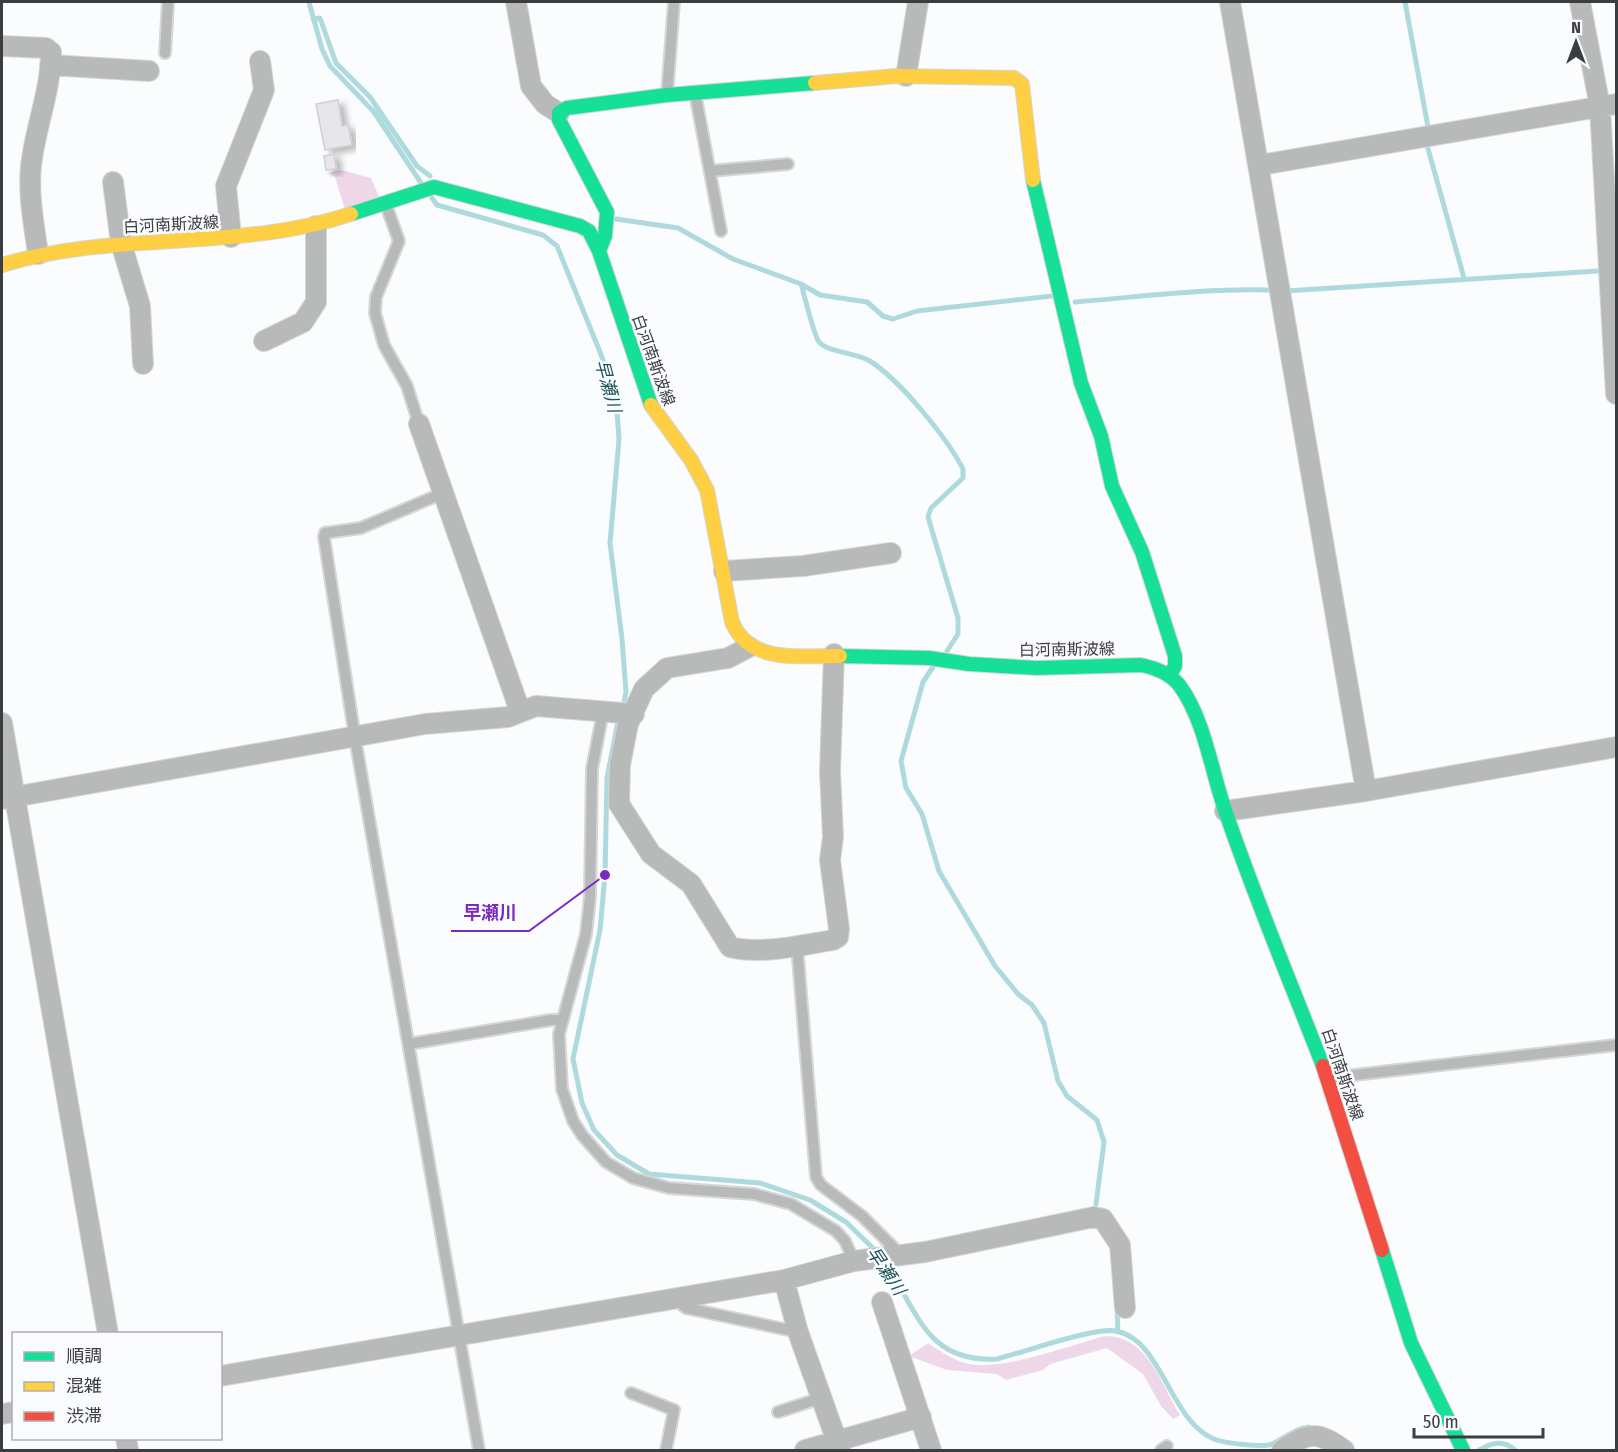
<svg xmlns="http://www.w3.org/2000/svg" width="1618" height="1452" font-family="'Fira Sans Condensed','Noto Sans JP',sans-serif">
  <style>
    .green { fill: #eed7e8 }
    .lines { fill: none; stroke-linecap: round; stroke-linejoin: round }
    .stream { stroke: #aedade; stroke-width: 5 }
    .building { fill: #e8e6ed; stroke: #cfcfd1; stroke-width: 1.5; filter: url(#shadow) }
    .lane-casing { stroke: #d5d6d7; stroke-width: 14 }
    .street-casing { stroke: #d5d6d7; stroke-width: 22 }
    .fast-casing { stroke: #d5d6d7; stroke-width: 16 }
    .slow-casing { stroke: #d5d6d7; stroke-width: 16 }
    .jam-casing { stroke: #d5d6d7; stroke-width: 16 }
    .lane { stroke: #b8b9b9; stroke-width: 10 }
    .street { stroke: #b8b9b9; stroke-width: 20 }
    .fast { stroke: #16e098; stroke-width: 14 }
    .slow { stroke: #ffcf43; stroke-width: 14 }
    .jam { stroke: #f24e42; stroke-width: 14 }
    .labels { text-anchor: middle; stroke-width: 5; stroke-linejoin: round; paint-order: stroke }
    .street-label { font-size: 16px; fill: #3c3d40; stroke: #fafbfe }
    .water-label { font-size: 18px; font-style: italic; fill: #1b5255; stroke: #fafbfe }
    .leader { fill: none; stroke: #7b2cbf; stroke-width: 2 }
    .callout-dot { fill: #7b2cbf; stroke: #fafbfe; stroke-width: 2 }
    .callout-label { font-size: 18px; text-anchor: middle; font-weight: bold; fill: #7b2cbf; stroke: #fafbfe; stroke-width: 5; stroke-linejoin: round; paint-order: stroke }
  </style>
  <defs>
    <filter id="shadow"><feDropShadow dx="6" dy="4" stdDeviation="3" flood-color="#0004"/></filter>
  </defs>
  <rect width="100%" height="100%" fill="#fbfcfd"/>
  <path class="green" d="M 341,170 L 371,178 L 380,199 L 345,210 L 335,177 L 328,173 Z
    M 1105,1336 C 1148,1336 1161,1384 1180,1415 L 1173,1419 L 1161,1406 L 1143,1374 L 1107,1348 L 1050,1364 L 1043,1370 L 1006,1380 L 997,1374 L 947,1370 L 909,1356 L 928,1343 C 940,1351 951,1359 965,1363 C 997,1373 1071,1345 1105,1336 Z"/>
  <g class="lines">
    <path class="stream" d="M 309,2 L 322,49 L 330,66 L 374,112 L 421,183
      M 1405,2 L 1428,127
      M 313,19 L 320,18 L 336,63 L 370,97 L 417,166 L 430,176
      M 1427,145 L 1464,278
      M 432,198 L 437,205 L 543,235 L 557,246 L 602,357 L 617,411 L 619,439 L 610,543 L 622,639 L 626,692 L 623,708
      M 616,219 L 678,228 L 733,259 L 801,284 C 805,297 813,333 819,342 C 827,352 857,353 870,361 C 900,380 947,438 963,469 L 963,478 L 931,508 L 928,517 L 958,618 L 958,634 L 947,651
      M 801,284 L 820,295 L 867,302 L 883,316 L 893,319 L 917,311 L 1052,296
      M 1286,291 L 1598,271
      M 1075,302 C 1140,297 1204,288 1269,290
      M 933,667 L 923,682 L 901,761 L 906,788 L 922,814 L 939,871 L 995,966 L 1018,994 L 1032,1005 L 1044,1023 L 1058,1081 L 1067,1096 L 1097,1120 L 1104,1142 L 1096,1204
      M 619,716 L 607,778 L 605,875 L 600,930 L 573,1059 L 582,1103 L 594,1130 L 617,1155 L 649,1174 L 760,1183 L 810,1200 L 846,1222 L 878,1253
      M 885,1263 C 918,1310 925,1363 997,1359 C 1031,1350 1067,1336 1102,1331 C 1160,1322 1166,1420 1214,1439 C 1224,1443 1263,1448 1272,1444 C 1285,1438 1295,1428 1309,1427
      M 1117,1309 L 1118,1332
      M 1479,1450 C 1492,1443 1503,1439 1515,1450"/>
  </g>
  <path class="building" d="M 338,100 L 342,126 L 348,125 L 352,145 L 325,150 L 316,104 Z
    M 334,154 L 336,169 L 326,170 L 324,156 Z"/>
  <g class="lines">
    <g class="lane-casing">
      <path id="lane" d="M 165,53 L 168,2
        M 695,93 L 721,231
        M 667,95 L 674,2
        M 710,171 L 788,164
        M 386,205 L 399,241 L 376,297 L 375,313 L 384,345 L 407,386 L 419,424
        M 443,493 L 361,528 L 325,533 L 324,537 L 355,738 L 479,1450
        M 603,712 L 592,769 L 590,897 L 586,934 L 559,1034 L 562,1089 L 573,1121 L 582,1135 L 606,1162 L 633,1178 L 669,1188 L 754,1194 L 791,1204 L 836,1231 L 845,1241 L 854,1261
        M 797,946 L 816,1177 L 821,1185 L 862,1216 L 901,1255
        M 409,1044 L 551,1020 L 563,1020
        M 1328,1078 L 1616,1045
        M 675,1299 L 686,1308 L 798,1332
        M 631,1393 L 674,1410 L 666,1450
        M 778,1412 L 821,1398
        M 1161,1450 L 1167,1446"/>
    </g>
    <g class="street-casing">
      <path id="street" d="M 516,2 L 531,86 L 545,104 L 559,113
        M 1230,2 L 1366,791
        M 1580,2 L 1600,107 L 1616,394
        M 2,46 L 46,48 L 51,52 C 51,91 35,128 31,166 C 28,195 34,225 38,254
        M 50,65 L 149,71
        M 906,76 L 918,2
        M 1260,165 L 1616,104
        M 113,182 L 121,243 L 140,306 L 143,364
        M 231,237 L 226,186 L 264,90 L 260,61
        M 264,341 L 303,322 L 316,302 L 316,226
        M 419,424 L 520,711
        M 724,571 L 803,566 L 891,553
        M 749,647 L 728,658 L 667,668 L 644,689 L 628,724 L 620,765 L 619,804 L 651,854 L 691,884 L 730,947 C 761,955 802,945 833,940 L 838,937 L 839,929 L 830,860 L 833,837 L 830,771 L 834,654
        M 2,723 L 108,1334
        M 2,799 L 425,724 L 508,717 L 536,706 L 634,714
        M 1225,811 L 1366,791 L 1616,747
        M 784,1280 L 798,1332 L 840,1450
        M 882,1302 L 931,1450
        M 220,1376 L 784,1280 L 854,1261 L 925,1252 L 1094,1217 L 1103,1219 L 1120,1245 L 1125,1308
        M 2,1414 L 14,1412
        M 126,1438 L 128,1450
        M 805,1450 L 921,1417
        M 1282,1450 C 1308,1432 1318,1431 1344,1450"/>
    </g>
    <g class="fast-casing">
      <path id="fast" d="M 1033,180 L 1081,383 L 1101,436 L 1112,486 L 1142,552 L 1175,656 L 1175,666 L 1169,676
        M 351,214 L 434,187 L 580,226 L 589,231 L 599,251 L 651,405
        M 599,251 L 605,236 L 607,212 L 559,120 L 559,113 L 567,108 L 667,95 L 815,83
        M 840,656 L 929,658 L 969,664 L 1037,668 L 1141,665 C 1156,668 1170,673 1180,686 C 1205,721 1211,770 1225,810 C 1254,896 1290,981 1323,1066
        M 1382,1250 L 1411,1343 L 1463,1450"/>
    </g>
    <g class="slow-casing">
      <path id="slow" d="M 815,83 L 897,76 L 1014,78 L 1022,84 L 1033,180
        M 2,265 C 116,230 238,252 351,214
        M 651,405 L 691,460 L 707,490 L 732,622 C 750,665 801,655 840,656"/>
    </g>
    <g class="jam-casing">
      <path id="jam" d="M 1323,1066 L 1382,1250"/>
    </g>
    <use href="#lane" class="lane"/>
    <use href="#street" class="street"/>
    <use href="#fast" class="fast"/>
    <use href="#slow" class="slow"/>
    <use href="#jam" class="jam"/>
  </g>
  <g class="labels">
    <g class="street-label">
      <text transform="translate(171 224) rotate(-3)" y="6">白河南斯波線</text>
      <text transform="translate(654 360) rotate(70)" y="6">白河南斯波線</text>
      <text transform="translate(1067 649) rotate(-1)" y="6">白河南斯波線</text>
      <text transform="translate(1343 1074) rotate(71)" y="6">白河南斯波線</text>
    </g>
    <g class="water-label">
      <text transform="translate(608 386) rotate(75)" y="6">早瀬川</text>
      <text transform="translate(886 1271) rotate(56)" y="6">早瀬川</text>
    </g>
  </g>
  <path class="leader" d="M605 875L529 931H451"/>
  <circle class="callout-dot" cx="605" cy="875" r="6"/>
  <g class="callout-label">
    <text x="490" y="919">早瀬川</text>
  </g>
  <rect width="1618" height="1452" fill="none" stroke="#3c3d40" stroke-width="6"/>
  <rect x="12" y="1332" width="210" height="108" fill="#fafbfe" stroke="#aeafb2" stroke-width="1.5"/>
  <rect x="24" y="1352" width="30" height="9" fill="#16e098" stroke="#aeafb2" stroke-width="1.5"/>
  <text x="66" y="1362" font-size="18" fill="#3c3d40">順調</text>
  <rect x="24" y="1382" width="30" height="9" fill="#ffcf43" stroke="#aeafb2" stroke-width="1.5"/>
  <text x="66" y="1392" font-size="18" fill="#3c3d40">混雑</text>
  <rect x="24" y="1412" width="30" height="9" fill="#f24e42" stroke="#aeafb2" stroke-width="1.5"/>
  <text x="66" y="1422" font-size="18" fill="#3c3d40">渋滞</text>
  <g transform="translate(1576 42)" stroke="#fafbfe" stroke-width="4.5" paint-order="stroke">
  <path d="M0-4.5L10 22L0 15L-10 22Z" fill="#3c3d40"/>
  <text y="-9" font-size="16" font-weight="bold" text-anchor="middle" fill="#3c3d40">N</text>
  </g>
  <path d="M1414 1428v9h129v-9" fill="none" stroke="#3c3d40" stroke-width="3"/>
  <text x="1423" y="1428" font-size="18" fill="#3c3d40" stroke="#fafbfe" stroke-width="4.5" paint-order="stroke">50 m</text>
</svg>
